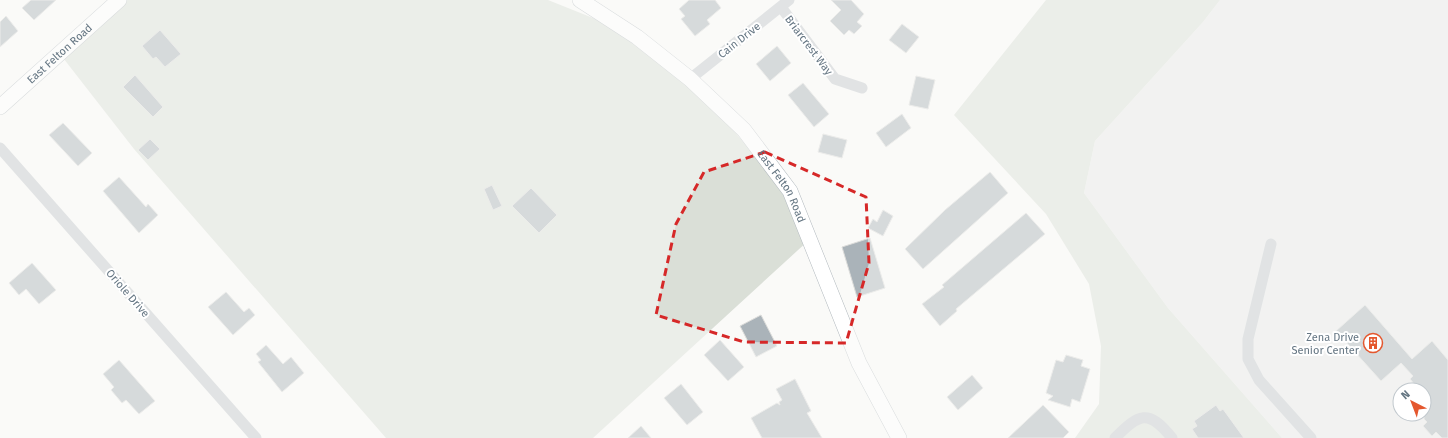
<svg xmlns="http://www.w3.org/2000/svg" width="1448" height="438" font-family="'Fira Sans',sans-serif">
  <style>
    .built { fill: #e8e9e9; fill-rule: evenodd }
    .green { fill: #dadfd7 }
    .building { fill: #aab3b9; stroke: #dcdcda }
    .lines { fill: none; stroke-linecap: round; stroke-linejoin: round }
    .secondary-casing { stroke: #b3babf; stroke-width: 16 }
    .street { stroke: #c3c8cc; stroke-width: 11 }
    .secondary { stroke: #fff; stroke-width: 15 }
    .marked { fill: none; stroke: #d62828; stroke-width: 3; stroke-dasharray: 8 5; stroke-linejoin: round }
    .labels { text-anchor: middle; stroke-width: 4; stroke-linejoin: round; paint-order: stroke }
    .street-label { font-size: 11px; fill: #657683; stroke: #fff }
    .poi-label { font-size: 11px; fill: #657683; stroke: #fff; text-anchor: end }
  </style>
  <rect width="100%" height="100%" fill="#fafaf8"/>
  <path class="built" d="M 1220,0 L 1448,0 L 1448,438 L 1282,438 L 1168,308 L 1084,193 L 1095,141 L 1203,22 ZM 1400,390 L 1424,390 L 1424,414 L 1400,414 Z"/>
  <path class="green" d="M 120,0 L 548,0 L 618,28 L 690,79 L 783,189 L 809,240 L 593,438 L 386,438 L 134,149 L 60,54 Z
    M 1046,0 L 1220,0 L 1203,22 L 1095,141 L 1084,193 L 1168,308 L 1282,438 L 1075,438 L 1099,404 L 1101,346 L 1089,284 L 1046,214 L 954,115 Z"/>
  <path class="building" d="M 31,0 L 56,0 L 34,20 L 22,8 Z
    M 689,0 L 715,0 L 721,8 L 707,20 L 710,24 L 695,36 L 681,19 L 685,16 L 679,9 Z
    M 831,0 L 851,0 L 864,14 L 857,22 L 862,26 L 854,34 L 849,30 L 844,35 L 830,21 L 841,10 Z
    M 6,16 L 18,31 L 0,47 L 0,22 Z
    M 902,24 L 919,37 L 906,53 L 889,40 Z
    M 160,30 L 181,54 L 165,67 L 156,57 L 153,59 L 142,46 Z
    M 777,46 L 791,63 L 770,81 L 756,64 Z
    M 135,75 L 163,107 L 153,117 L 123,87 Z
    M 916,76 L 935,80 L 928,109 L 909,105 Z
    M 803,83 L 829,114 L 814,127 L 788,95 Z
    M 902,114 L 911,128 L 886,147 L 876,133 Z
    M 63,123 L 92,153 L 78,166 L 49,135 Z
    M 823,134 L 847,140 L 842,158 L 818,152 Z
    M 150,139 L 160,149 L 148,160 L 138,150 Z
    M 990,172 L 1008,193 L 923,269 L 905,249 L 945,210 Z
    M 119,177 L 146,207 L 148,204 L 158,215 L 139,233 L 103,191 Z
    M 492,185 L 502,206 L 493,210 L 484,189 Z
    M 531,188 L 557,215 L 539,233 L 512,206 Z
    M 883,210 L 893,216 L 883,236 L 868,228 L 873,219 L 877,222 Z
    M 1026,213 L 1045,234 L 956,309 L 957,311 L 940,326 L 922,304 L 944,287 L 942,285 Z
    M 870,238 L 885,288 L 857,297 L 842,247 Z
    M 32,263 L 56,290 L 39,304 L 26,289 L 19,295 L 9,283 Z
    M 226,292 L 244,312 L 249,308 L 255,315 L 233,335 L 208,307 Z
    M 1365,305 L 1412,359 L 1432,341 L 1448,360 L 1448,438 L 1442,438 L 1436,432 L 1432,436 L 1423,426 L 1427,422 L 1424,419 L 1424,390 L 1419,390 L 1410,379 L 1413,376 L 1401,363 L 1381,381 L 1336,331 Z
    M 761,315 L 777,346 L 756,357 L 740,326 Z
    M 720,340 L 744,367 L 728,381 L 704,355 Z
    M 266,345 L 283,364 L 291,357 L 304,373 L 282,392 L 258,362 L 261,360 L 256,354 Z
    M 1066,355 L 1083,360 L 1081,366 L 1090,369 L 1080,402 L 1072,399 L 1070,407 L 1048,400 L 1053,396 L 1046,393 L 1056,360 L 1063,362 Z
    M 119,360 L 155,401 L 139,414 L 126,400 L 122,403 L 111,390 L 114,387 L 103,374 Z
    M 972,375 L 983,388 L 958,410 L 947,397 Z
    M 795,379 L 811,411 L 807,413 L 822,438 L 762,438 L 751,418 L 777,403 L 780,405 L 779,402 L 782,400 L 776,389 Z
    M 681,384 L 703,412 L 687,425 L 664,398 Z
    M 1043,405 L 1069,432 L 1063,438 L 1008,438 Z
    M 1216,405 L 1220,411 L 1223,409 L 1244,438 L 1198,438 L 1192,429 L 1197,426 L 1194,421 Z
    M 641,426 L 651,438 L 628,438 Z"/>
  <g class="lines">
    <g class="secondary-casing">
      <g id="secondary">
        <path id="s1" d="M 580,0 L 637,37 L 690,79 L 744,130 L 790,191 L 859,363 L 899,438"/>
        <path id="s2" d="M 0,107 L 119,0"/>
      </g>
    </g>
    <path class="street" d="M 781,7 L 835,79 L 862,88
      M 690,79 L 789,0
      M 0,148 L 256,438
      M 1271,244 L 1248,339 L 1248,359 L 1259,380 L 1311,438
      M 1115,438 C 1139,414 1148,408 1172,438"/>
    <use href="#secondary" class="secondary"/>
  </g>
  <path d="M0 0H1448V438H0ZM 765,152 L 866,197 L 869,263 L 846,343 L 744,342 L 656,315 L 676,224 L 704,172 Z" fill="#fafaf8" fill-opacity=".55" fill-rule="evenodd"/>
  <path class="marked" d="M 765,152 L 866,197 L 869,263 L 846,343 L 744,342 L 656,315 L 676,224 L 704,172 Z"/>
  <defs>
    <g id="building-ring" transform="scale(1)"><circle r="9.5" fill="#fff" stroke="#e4572e" stroke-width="1.5"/><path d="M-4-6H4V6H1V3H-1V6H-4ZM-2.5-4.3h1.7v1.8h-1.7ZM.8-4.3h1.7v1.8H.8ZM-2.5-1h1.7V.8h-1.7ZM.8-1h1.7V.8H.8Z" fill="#e4572e"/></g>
  </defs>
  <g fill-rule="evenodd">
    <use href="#building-ring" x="1373" y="343"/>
  </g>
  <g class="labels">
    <g class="street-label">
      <text transform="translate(739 40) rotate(-38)" y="4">Cain Drive</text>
      <text transform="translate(809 45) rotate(53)" y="4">Briarcrest Way</text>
      <text dy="4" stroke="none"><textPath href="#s2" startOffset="80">East Felton Road</textPath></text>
      <text dy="4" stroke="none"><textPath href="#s1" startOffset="278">East Felton Road</textPath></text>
      <text transform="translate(128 293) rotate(49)" y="4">Oriole Drive</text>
    </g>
    <g class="poi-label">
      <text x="1359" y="341">Zena Drive<tspan x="1359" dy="13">Senior Center</tspan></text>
    </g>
  </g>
  <g transform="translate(1412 402) rotate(318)"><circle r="19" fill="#ffffff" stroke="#c1c8cd"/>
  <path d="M0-3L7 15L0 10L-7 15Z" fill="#e4572e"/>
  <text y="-6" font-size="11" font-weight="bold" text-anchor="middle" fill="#657683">N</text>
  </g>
</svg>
